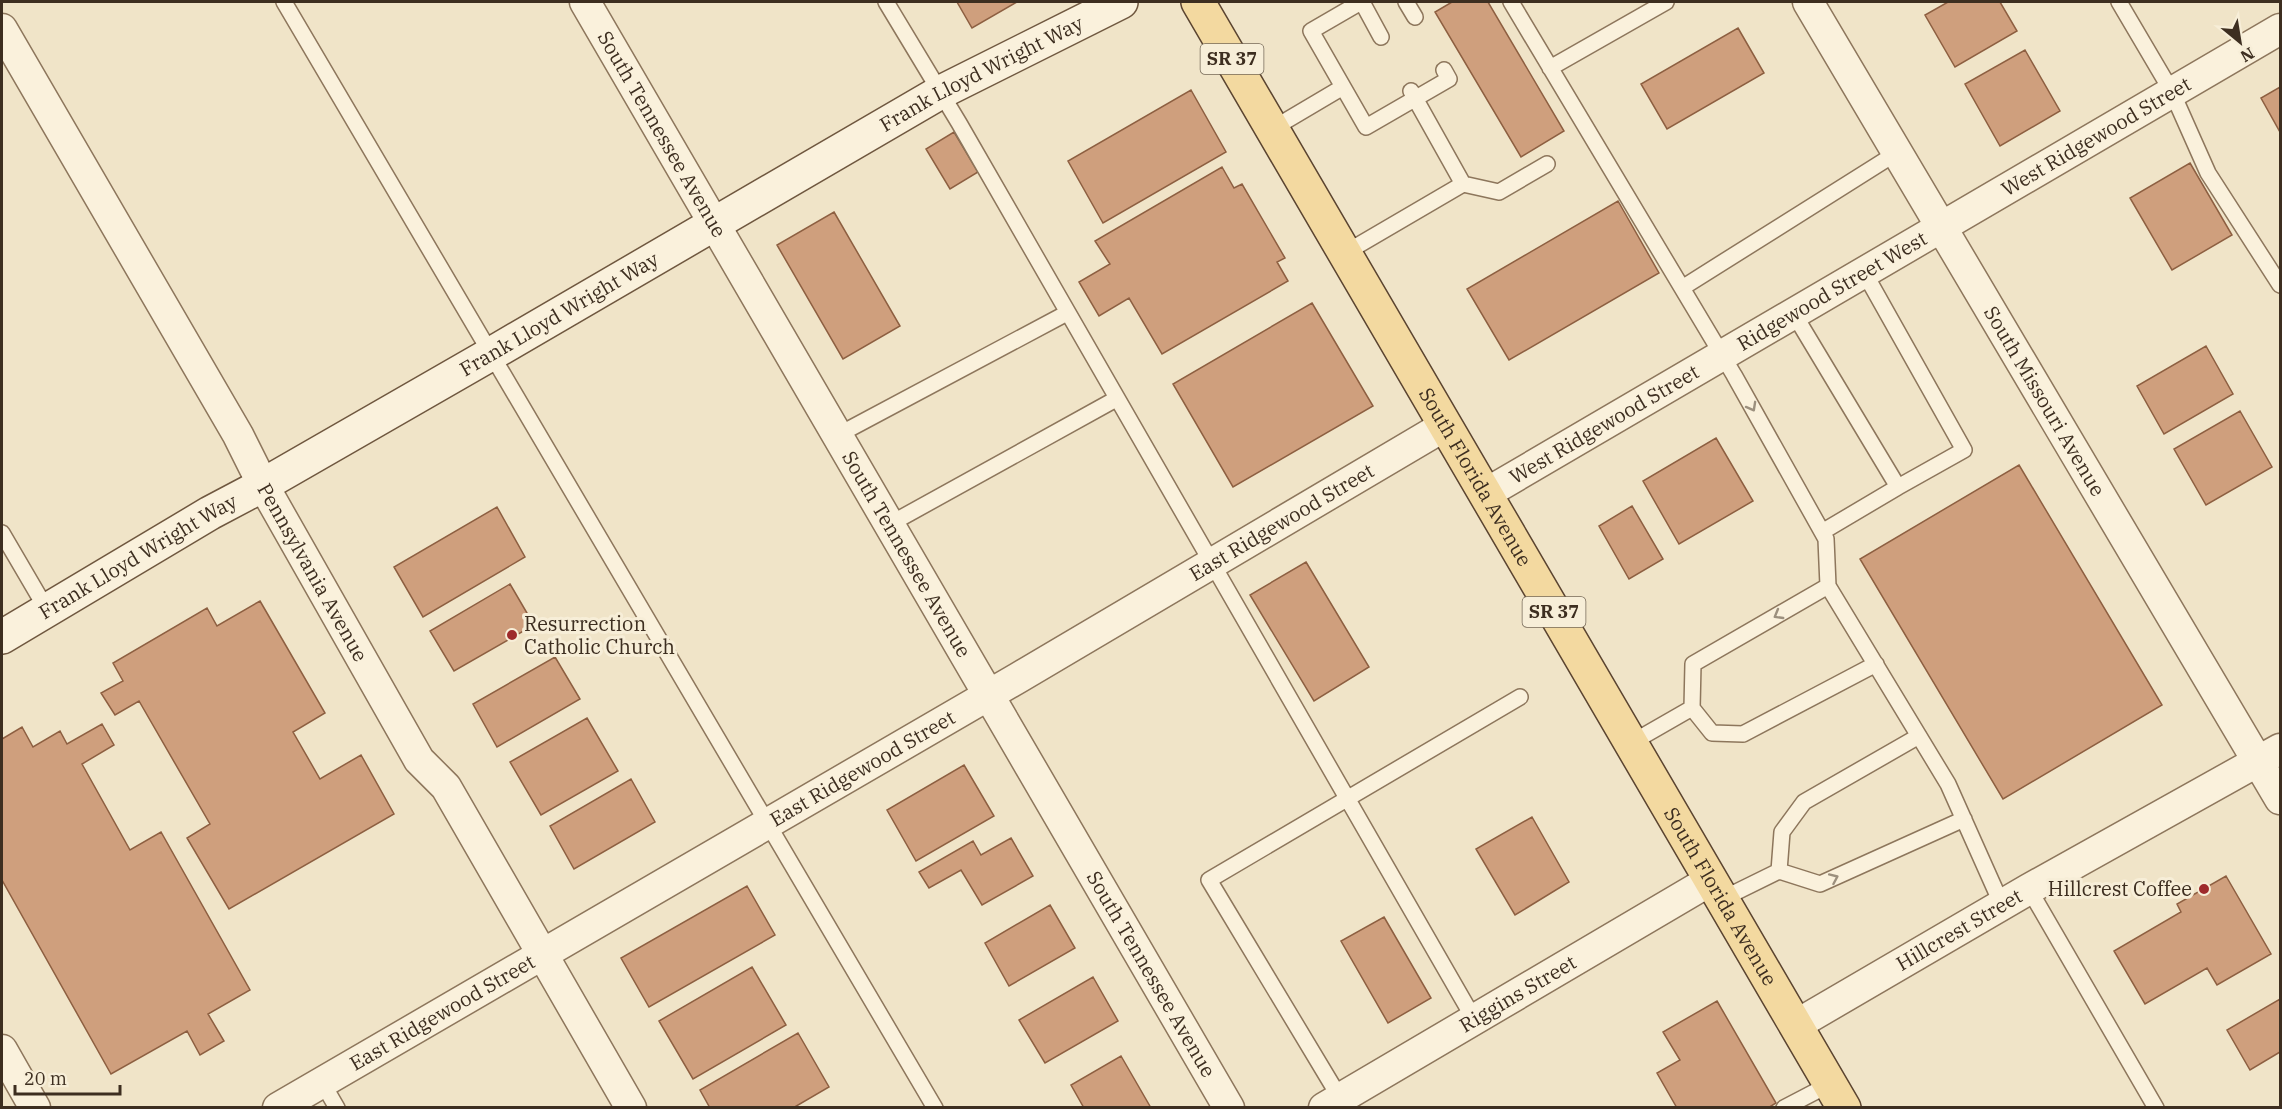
<svg xmlns="http://www.w3.org/2000/svg" width="2282" height="1109" font-family="'IBM Plex Serif',serif">
  <style>
    .building { fill: #cf9f7d; stroke: #8d5f41; stroke-width: 1.5 }
    .lines { fill: none; stroke-linecap: round; stroke-linejoin: round }
    .lane-casing { stroke: #8d765c; stroke-width: 18 }
    .street-casing { stroke: #8d765c; stroke-width: 33 }
    .secondary-casing { stroke: #6f573f; stroke-width: 36 }
    .primary-casing { stroke: #5b4430; stroke-width: 36 }
    .lane { stroke: #faf1dc; stroke-width: 15 }
    .street { stroke: #faf1dc; stroke-width: 30 }
    .secondary { stroke: #faf1dc; stroke-width: 33 }
    .primary { stroke: #f3d9a0; stroke-width: 33 }
    .oneway { stroke: #9c907e }
    .poi-dot { fill: #9e2a2b; stroke: #f7eed8; stroke-width: 2 }
    .labels { text-anchor: middle; stroke-width: 6; stroke-linejoin: round; paint-order: stroke }
    .shield { fill: #f7eed8; stroke: #756857; stroke-width: 1.5 }
    .shield-label { font-size: 18px; font-weight: bold; fill: #3d2e20 }
    .street-label { font-size: 20px; fill: #3d2e20; stroke: #f7eed8 }
    .poi-label { font-size: 20px; fill: #3d2e20; stroke: #f7eed8; text-anchor: start }
  </style>
  <rect width="100%" height="100%" fill="#f0e4c8"/>
  <path class="building" d="M 957,2 L 1017,2 L 972,28 Z
    M 1452,2 L 1488,2 L 1564,131 L 1521,157 L 1435,12 Z
    M 1948,2 L 2000,2 L 2017,31 L 1955,67 L 1925,15 Z
    M 1738,28 L 1764,73 L 1667,129 L 1641,84 Z
    M 2025,50 L 2060,111 L 2000,146 L 1965,84 Z
    M 2280,87 L 2280,132 L 2261,98 Z
    M 1191,90 L 1226,152 L 1103,223 L 1068,161 Z
    M 954,132 L 978,172 L 950,189 L 926,149 Z
    M 2190,163 L 2232,235 L 2172,270 L 2130,198 Z
    M 1222,167 L 1234,188 L 1242,184 L 1285,258 L 1277,262 L 1288,281 L 1162,354 L 1129,298 L 1099,316 L 1079,282 L 1110,264 L 1095,241 Z
    M 1618,201 L 1659,273 L 1509,360 L 1467,289 Z
    M 834,212 L 900,326 L 843,359 L 777,245 Z
    M 1312,303 L 1373,406 L 1233,487 L 1173,384 Z
    M 2206,346 L 2233,394 L 2164,434 L 2137,386 Z
    M 2240,411 L 2272,467 L 2206,505 L 2174,449 Z
    M 1716,438 L 1753,501 L 1679,544 L 1643,481 Z
    M 2019,465 L 2162,705 L 2003,799 L 1860,559 Z
    M 1632,506 L 1663,559 L 1629,579 L 1599,526 Z
    M 497,507 L 525,557 L 423,617 L 394,567 Z
    M 1306,562 L 1369,667 L 1314,701 L 1250,595 Z
    M 510,584 L 534,625 L 454,671 L 430,631 Z
    M 260,601 L 325,713 L 293,732 L 320,779 L 361,755 L 394,814 L 229,909 L 187,838 L 210,824 L 139,701 L 115,715 L 101,693 L 123,681 L 113,663 L 207,608 L 217,626 Z
    M 555,657 L 580,699 L 497,747 L 473,704 Z
    M 587,718 L 618,771 L 541,815 L 510,762 Z
    M 102,724 L 114,745 L 82,764 L 130,850 L 161,832 L 250,990 L 208,1014 L 224,1041 L 200,1055 L 187,1031 L 111,1074 L 2,880 L 2,739 L 22,727 L 33,747 L 60,731 L 67,744 Z
    M 964,765 L 994,816 L 916,861 L 887,810 Z
    M 631,779 L 655,822 L 574,869 L 550,826 Z
    M 1532,817 L 1569,882 L 1515,915 L 1476,849 Z
    M 1011,838 L 1033,876 L 982,905 L 961,870 L 929,888 L 919,872 L 973,841 L 981,855 Z
    M 2226,876 L 2271,954 L 2217,985 L 2207,968 L 2145,1004 L 2114,951 L 2181,912 L 2177,904 Z
    M 747,886 L 775,935 L 649,1007 L 621,958 Z
    M 1050,905 L 1075,948 L 1009,986 L 985,943 Z
    M 1384,917 L 1431,998 L 1388,1023 L 1341,941 Z
    M 752,967 L 786,1025 L 693,1079 L 659,1021 Z
    M 1093,977 L 1118,1021 L 1045,1063 L 1019,1020 Z
    M 2280,999 L 2280,1052 L 2250,1070 L 2227,1030 Z
    M 1717,1001 L 1776,1103 L 1768,1108 L 1677,1108 L 1657,1073 L 1680,1060 L 1663,1032 Z
    M 798,1033 L 829,1087 L 793,1108 L 710,1108 L 700,1090 Z
    M 1121,1056 L 1151,1108 L 1084,1108 L 1071,1085 Z"/>
  <g class="lines">
    <g class="lane-casing">
      <path id="lane" d="M 284,2 L 935,1108
        M 886,2 L 959,123 L 1474,1019
        M 1361,2 L 1311,31 L 1366,127 L 1449,79 L 1444,70
        M 1362,2 L 1381,37
        M 1406,2 L 1415,17
        M 1511,2 L 1734,375 L 1826,539 L 1828,586 L 1948,784 L 2002,905
        M 2119,2 L 2172,92 L 2208,173 L 2280,285
        M 1550,68 L 1666,2
        M 1272,129 L 1343,87
        M 1463,184 L 1499,192 L 1547,164
        M 1345,253 L 1463,184 L 1411,91
        M 1682,288 L 1898,152
        M 1794,314 L 1898,487 L 1964,450 L 1864,272
        M 838,435 L 1067,313
        M 890,524 L 1116,399
        M 1822,532 L 1898,487
        M 2,533 L 47,610
        M 1828,586 L 1693,664 L 1692,708 L 1712,733 L 1743,734 L 1876,664
        M 1631,743 L 1692,708
        M 1779,871 L 1782,832 L 1804,802 L 1919,736
        M 2029,889 L 2156,1108
        M 1722,899 L 1779,871 L 1820,884 L 1964,819
        M 322,1082 L 337,1108
        M 1340,1098 L 1209,880 L 1520,697
        M 1784,1108 L 1830,1084"/>
    </g>
    <g class="street-casing">
      <g id="street">
        <path id="s1" d="M 585,2 L 1229,1108"/>
        <path id="s2" d="M 1808,2 L 2280,799"/>
        <path id="s3" d="M 2,29 L 238,435 L 263,485 L 419,760 L 446,787 L 631,1108"/>
        <path id="s4" d="M 1485,494 L 2280,29"/>
        <path id="s5" d="M 1796,1025 L 2029,889 L 2280,749"/>
        <path d="M 2,1050 L 35,1108"/>
        <path id="s6" d="M 278,1108 L 1018,678 L 1446,425"/>
        <path id="s7" d="M 1324,1108 L 1711,880"/>
      </g>
    </g>
    <g class="secondary-casing">
      <g id="secondary">
        <path id="s8" d="M 2,637 L 210,513 L 263,485 L 491,354 L 939,93 L 1121,2"/>
      </g>
    </g>
    <g class="primary-casing">
      <g id="primary">
        <path id="s9" d="M 1198,2 L 1844,1108"/>
      </g>
    </g>
    <use href="#lane" class="lane"/>
    <use href="#street" class="street"/>
    <use href="#secondary" class="secondary"/>
    <use href="#primary" class="primary"/>
  </g>
  <defs><path id="oneway-chevron" d="M-2-3.5L2.5 0L-2 3.5" fill="none" stroke-width="1.6" stroke-linecap="round" stroke-linejoin="round" transform="scale(1.5)"/></defs>
  <g class="oneway">
    <use href="#oneway-chevron" transform="translate(1752 407) rotate(61)"/>
    <use href="#oneway-chevron" transform="translate(1778 615) rotate(150)"/>
    <use href="#oneway-chevron" transform="translate(1834 878) rotate(-24)"/>
  </g>
  <g class="poi-dot">
    <circle cx="512" cy="635" r="6"/>
    <circle cx="2204" cy="889" r="6"/>
  </g>
  <g class="labels">
    <g class="shield">
      <rect x="1200.5" y="44" width="63" height="30" rx="4.5"/>
      <rect x="1522.5" y="597" width="63" height="30" rx="4.5"/>
    </g>
    <g class="shield-label">
      <text x="1232" y="65">SR 37</text>
      <text x="1554" y="618">SR 37</text>
    </g>
    <g class="street-label">
      <text dy="7" stroke="none"><textPath href="#s8" startOffset="1130">Frank Lloyd Wright Way</textPath></text>
      <text dy="7" stroke="none"><textPath href="#s1" startOffset="153">South Tennessee Avenue</textPath></text>
      <text dy="7" stroke="none"><textPath href="#s4" startOffset="708">West Ridgewood Street</textPath></text>
      <text dy="7" stroke="none"><textPath href="#s4" startOffset="402">Ridgewood Street West</textPath></text>
      <text dy="7" stroke="none"><textPath href="#s8" startOffset="644">Frank Lloyd Wright Way</textPath></text>
      <text dy="7" stroke="none"><textPath href="#s2" startOffset="464">South Missouri Avenue</textPath></text>
      <text dy="7" stroke="none"><textPath href="#s4" startOffset="138">West Ridgewood Street</textPath></text>
      <text dy="7" stroke="none"><textPath href="#s9" startOffset="550">South Florida Avenue</textPath></text>
      <text dy="7" stroke="none"><textPath href="#s6" startOffset="1162">East Ridgewood Street</textPath></text>
      <text dy="7" stroke="none"><textPath href="#s1" startOffset="639">South Tennessee Avenue</textPath></text>
      <text dy="7" stroke="none"><textPath href="#s8" startOffset="158">Frank Lloyd Wright Way</textPath></text>
      <text dy="7" stroke="none"><textPath href="#s3" startOffset="626">Pennsylvania Avenue</textPath></text>
      <text dy="7" stroke="none"><textPath href="#s6" startOffset="676">East Ridgewood Street</textPath></text>
      <text dy="7" stroke="none"><textPath href="#s9" startOffset="1036">South Florida Avenue</textPath></text>
      <text dy="7" stroke="none"><textPath href="#s5" startOffset="189">Hillcrest Street</textPath></text>
      <text dy="7" stroke="none"><textPath href="#s1" startOffset="1125">South Tennessee Avenue</textPath></text>
      <text dy="7" stroke="none"><textPath href="#s7" startOffset="225">Riggins Street</textPath></text>
      <text dy="7" stroke="none"><textPath href="#s6" startOffset="190">East Ridgewood Street</textPath></text>
    </g>
    <g class="poi-label">
      <text x="524" y="631">Resurrection<tspan x="524" dy="23">Catholic Church</tspan></text>
      <text x="2192" y="896" text-anchor="end">Hillcrest Coffee</text>
    </g>
  </g>
  <rect width="2282" height="1109" fill="none" stroke="#3d2e20" stroke-width="6"/>
  <g transform="translate(2240 42) rotate(150)" stroke="#f7eed8" stroke-width="4.5" paint-order="stroke">
  <path d="M0-4.5L10 22L0 15L-10 22Z" fill="#3d2e20"/>
  <text y="-9" font-size="16" font-weight="bold" text-anchor="middle" fill="#3d2e20">N</text>
  </g>
  <path d="M15 1085v9h105v-9" fill="none" stroke="#3d2e20" stroke-width="3"/>
  <text x="24" y="1085" font-size="18" fill="#3d2e20" stroke="#f7eed8" stroke-width="4.5" paint-order="stroke">20 m</text>
</svg>
